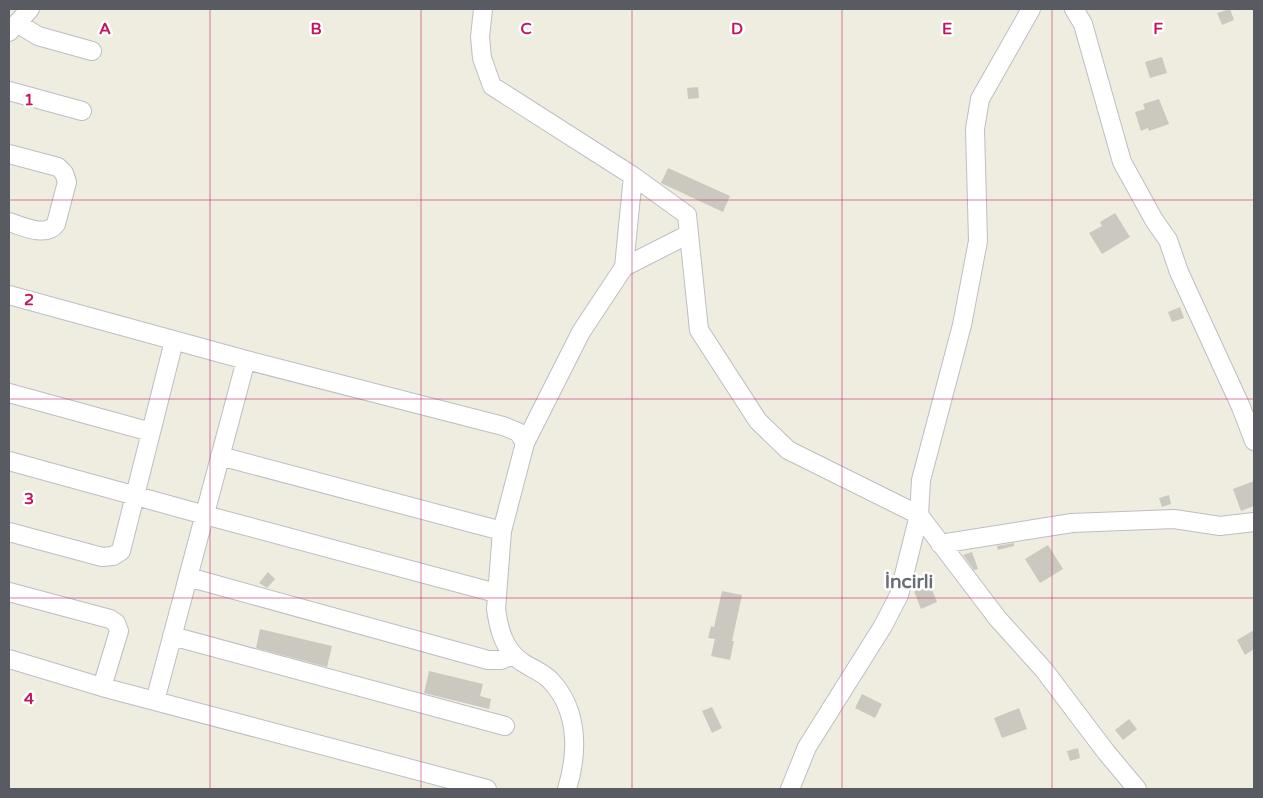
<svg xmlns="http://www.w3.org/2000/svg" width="1263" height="798" font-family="'Varela Round',sans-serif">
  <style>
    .building { fill: #cbc9bf }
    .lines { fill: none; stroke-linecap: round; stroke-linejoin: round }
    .minor-casing { stroke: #bdbec5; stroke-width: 20 }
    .minor { stroke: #fff; stroke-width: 18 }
    .grid { fill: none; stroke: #c2185b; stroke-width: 1; stroke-opacity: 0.55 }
    .labels { text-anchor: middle; stroke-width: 5; stroke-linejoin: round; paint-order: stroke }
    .neighbourhood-label { font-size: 19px; font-weight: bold; fill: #6a6d75; stroke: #fff }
    .grid-label { font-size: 16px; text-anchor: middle; font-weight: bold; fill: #c2185b; stroke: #fff; stroke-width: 5; stroke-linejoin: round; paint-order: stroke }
  </style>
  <rect width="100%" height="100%" fill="#eeede0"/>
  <path class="building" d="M 1230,9 L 1234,20 L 1222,25 L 1217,13 Z
    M 1162,57 L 1167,73 L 1150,78 L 1145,62 Z
    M 698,87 L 699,98 L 688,99 L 687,88 Z
    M 1159,99 L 1169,124 L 1149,131 L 1148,128 L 1141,131 L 1135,112 L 1145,109 L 1143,104 Z
    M 668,168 L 730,196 L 723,212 L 661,183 Z
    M 1115,213 L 1130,237 L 1102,254 L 1089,233 L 1102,226 L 1100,222 Z
    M 1180,307 L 1184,318 L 1172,322 L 1168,312 Z
    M 1254,481 L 1254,506 L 1241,511 L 1233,489 Z
    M 1169,495 L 1171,504 L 1162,507 L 1159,498 Z
    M 1014,543 L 1014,546 L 998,550 L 997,546 Z
    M 1048,545 L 1063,569 L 1040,583 L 1025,559 Z
    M 972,552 L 978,569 L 974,570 L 963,555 Z
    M 268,572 L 275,579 L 267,588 L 259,583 Z
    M 930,585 L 937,602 L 921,609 L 914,591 Z
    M 722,591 L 742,595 L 732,641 L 734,641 L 730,660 L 711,656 L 715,639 L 708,638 L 711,626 L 714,627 Z
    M 260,629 L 332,646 L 327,667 L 256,648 Z
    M 1254,630 L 1254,649 L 1245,655 L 1237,640 Z
    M 429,671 L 483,684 L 480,696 L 491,699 L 489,709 L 424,693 Z
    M 862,694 L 882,704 L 875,718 L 855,708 Z
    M 712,707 L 722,728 L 712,733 L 702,711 Z
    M 1019,708 L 1027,729 L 1002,738 L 994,718 Z
    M 1129,719 L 1137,729 L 1123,740 L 1115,730 Z
    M 1078,748 L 1080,758 L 1070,761 L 1067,751 Z"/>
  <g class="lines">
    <g class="minor-casing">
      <path id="minor" d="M 483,9 L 480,37 L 482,58 L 492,86 L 633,176 L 687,215 L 699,330 L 758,421 L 788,450 L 919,515 L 899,595 L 883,626 L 807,747 L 790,789
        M 1031,9 L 980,99 L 975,129 L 978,241 L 962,325 L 921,480 L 919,515 L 998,619 L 1044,670 L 1106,752 L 1137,789
        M 1074,9 L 1083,24 L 1122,162 L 1154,220 L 1168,240 L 1179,272 L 1241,407 L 1254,441
        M 17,23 L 38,36 L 92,51
        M 9,32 L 30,9
        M 9,91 L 82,111
        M 9,154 L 58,167 L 64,173 L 67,182 L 56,224 C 46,238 22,226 9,222
        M 633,176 L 624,267 L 689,234
        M 9,295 L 246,360 L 503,426 L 518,432 L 525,443 L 502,531 L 496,609 C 499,630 504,650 522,662 C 532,669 543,672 551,681 C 579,711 578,753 567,789
        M 9,393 L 151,432
        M 525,443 L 581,332 L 624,267
        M 220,456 L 502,531
        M 9,461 L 205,515 L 496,593
        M 9,532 L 102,557 L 113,556 L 121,551 L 174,341
        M 940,544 L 1072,523 L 1174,519 L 1220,526 L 1254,522
        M 188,577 L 488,660 L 501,660 L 513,655
        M 9,592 L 110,619 L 116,623 L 119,631 L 102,687
        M 172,636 L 505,726
        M 9,659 L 102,687 L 487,789
        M 155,701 L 246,360"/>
    </g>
    <use href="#minor" class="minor"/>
  </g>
  <path class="grid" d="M 210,9 L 210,789M 421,9 L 421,789M 632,9 L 632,789M 842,9 L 842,789M 1052,9 L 1052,789M 9,200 L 1254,200M 9,399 L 1254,399M 9,598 L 1254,598"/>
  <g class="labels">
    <g class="neighbourhood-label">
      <text x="909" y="588">İncirli</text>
    </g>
  </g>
  <g class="grid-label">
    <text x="105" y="34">A</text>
    <text x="316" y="34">B</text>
    <text x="526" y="34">C</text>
    <text x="737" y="34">D</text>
    <text x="947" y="34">E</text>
    <text x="1158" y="34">F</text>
    <text x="29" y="105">1</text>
    <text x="29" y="305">2</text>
    <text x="29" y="504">3</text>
    <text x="29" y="704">4</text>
  </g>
  <rect width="1263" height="798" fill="none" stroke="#595b63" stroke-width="20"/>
</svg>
